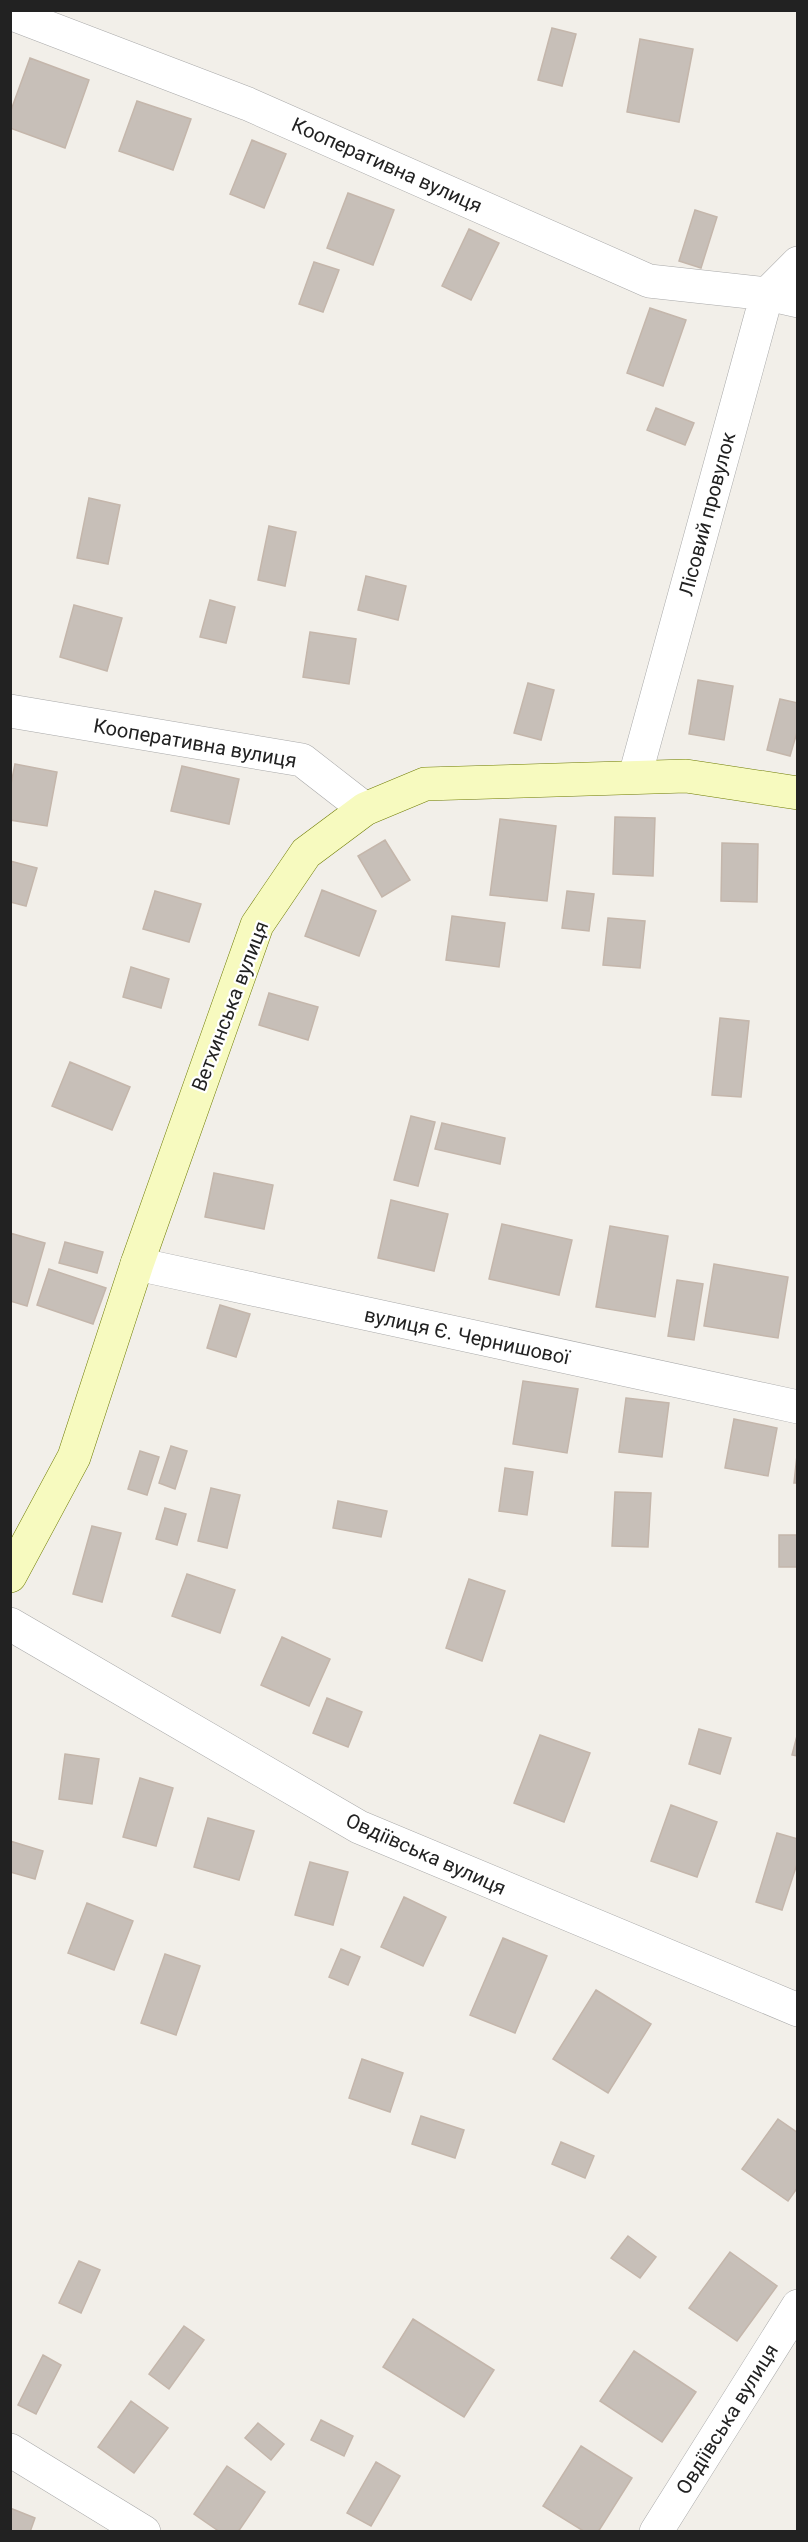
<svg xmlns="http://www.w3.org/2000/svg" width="808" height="2542" font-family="Roboto,sans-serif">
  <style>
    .building { fill: #c7bfb8; stroke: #c4b6ab; stroke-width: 1.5 }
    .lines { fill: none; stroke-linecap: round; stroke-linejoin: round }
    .street-casing { stroke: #a9a9a9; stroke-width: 34 }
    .secondary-casing { stroke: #707d05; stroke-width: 34 }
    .street { stroke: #fff; stroke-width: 33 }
    .secondary { stroke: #f7fabf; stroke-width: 33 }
    .labels { text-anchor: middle; stroke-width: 4.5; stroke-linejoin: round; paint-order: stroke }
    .street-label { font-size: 20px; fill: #222; stroke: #fff }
  </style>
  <rect width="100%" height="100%" fill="#f2efe9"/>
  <path class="building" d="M 552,28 L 576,34 L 562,86 L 538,80 Z
    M 640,39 L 693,49 L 679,122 L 627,112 Z
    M 30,58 L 89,80 L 65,148 L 10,128 L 10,113 Z
    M 137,101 L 191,119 L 173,170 L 119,151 Z
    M 252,140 L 286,154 L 264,208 L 230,194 Z
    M 348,193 L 394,210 L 373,265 L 327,248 Z
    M 695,210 L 717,217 L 701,268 L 679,261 Z
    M 469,229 L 499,243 L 471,300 L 442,286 Z
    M 314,262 L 339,270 L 323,312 L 299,304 Z
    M 650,308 L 686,320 L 663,386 L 627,373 Z
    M 656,408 L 694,423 L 685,445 L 647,430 Z
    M 89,498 L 120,505 L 108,564 L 77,558 Z
    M 269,526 L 296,532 L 285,586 L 258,580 Z
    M 366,576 L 406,586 L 398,620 L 358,610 Z
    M 210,600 L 235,607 L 226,643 L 200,637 Z
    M 74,605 L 122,618 L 107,671 L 60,657 Z
    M 310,632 L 356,639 L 349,684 L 303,677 Z
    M 698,680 L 733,686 L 724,740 L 689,734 Z
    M 528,683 L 554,690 L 541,740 L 514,733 Z
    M 780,699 L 798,703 L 798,729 L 790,756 L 767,750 Z
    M 15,764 L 57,772 L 47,826 L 10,820 L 10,789 Z
    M 182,766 L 239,779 L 229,824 L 171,811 Z
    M 615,817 L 655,818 L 653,876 L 613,874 Z
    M 500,819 L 556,826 L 547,901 L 490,895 Z
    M 385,840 L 410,880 L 382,897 L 358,856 Z
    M 722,843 L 758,844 L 757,902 L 721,901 Z
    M 10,861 L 37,868 L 26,906 L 10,902 Z
    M 322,890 L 376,911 L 359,956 L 305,936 Z
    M 155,891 L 201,904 L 189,942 L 143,929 Z
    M 567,891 L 594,894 L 589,931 L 562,928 Z
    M 452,916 L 505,923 L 499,967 L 446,960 Z
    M 608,918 L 645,921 L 640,968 L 603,965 Z
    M 131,967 L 169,979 L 161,1008 L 123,997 Z
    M 269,993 L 318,1007 L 308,1040 L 259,1025 Z
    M 720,1018 L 749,1021 L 741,1097 L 712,1095 Z
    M 70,1062 L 130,1087 L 112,1130 L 52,1106 Z
    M 411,1116 L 435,1122 L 418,1186 L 394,1180 Z
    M 442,1123 L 505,1138 L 500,1164 L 435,1149 Z
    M 214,1173 L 273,1185 L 264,1229 L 205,1217 Z
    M 391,1200 L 448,1214 L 434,1271 L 378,1258 Z
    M 502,1224 L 572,1240 L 559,1295 L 489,1279 Z
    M 610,1226 L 668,1236 L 655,1317 L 596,1307 Z
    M 10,1233 L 45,1243 L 27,1306 L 10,1301 Z
    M 65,1242 L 103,1252 L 97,1273 L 59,1263 Z
    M 714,1264 L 788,1277 L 778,1338 L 704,1326 Z
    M 49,1269 L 106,1288 L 93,1324 L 37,1305 Z
    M 677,1280 L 703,1284 L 694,1340 L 668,1336 Z
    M 220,1305 L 250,1314 L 236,1357 L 207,1348 Z
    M 523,1381 L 578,1389 L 567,1453 L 513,1444 Z
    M 626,1398 L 669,1403 L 662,1457 L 619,1452 Z
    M 734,1419 L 777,1428 L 768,1476 L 725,1468 Z
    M 171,1446 L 187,1451 L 175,1489 L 159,1483 Z
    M 798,1446 L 798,1483 L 794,1483 Z
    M 140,1451 L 159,1457 L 147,1495 L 128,1489 Z
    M 505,1468 L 533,1472 L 527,1515 L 499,1511 Z
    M 211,1488 L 240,1495 L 227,1548 L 198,1541 Z
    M 615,1492 L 651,1493 L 648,1547 L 612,1546 Z
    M 338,1501 L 387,1511 L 381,1537 L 333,1528 Z
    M 165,1508 L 186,1514 L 177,1545 L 156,1539 Z
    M 92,1526 L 121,1533 L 102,1602 L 73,1594 Z
    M 779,1535 L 798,1535 L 798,1567 L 779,1567 Z
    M 187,1574 L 235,1590 L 220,1633 L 172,1616 Z
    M 469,1579 L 505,1591 L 482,1661 L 446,1648 Z
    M 282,1637 L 330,1659 L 309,1706 L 261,1685 Z
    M 327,1698 L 362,1712 L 348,1747 L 313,1733 Z
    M 699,1729 L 731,1738 L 720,1774 L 689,1764 Z
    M 798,1732 L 798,1756 L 792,1755 Z
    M 540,1735 L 590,1753 L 564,1822 L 514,1803 Z
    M 65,1754 L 99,1759 L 92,1804 L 59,1799 Z
    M 140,1778 L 173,1788 L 156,1846 L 123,1837 Z
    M 671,1805 L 717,1822 L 697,1877 L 651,1861 Z
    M 208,1818 L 254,1831 L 239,1880 L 194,1867 Z
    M 777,1833 L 798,1839 L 798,1861 L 782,1910 L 756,1902 Z
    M 10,1841 L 43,1851 L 35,1879 L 10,1872 Z
    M 310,1862 L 348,1872 L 333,1925 L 295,1915 Z
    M 404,1897 L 446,1917 L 423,1966 L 381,1947 Z
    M 87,1903 L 133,1921 L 114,1970 L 68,1953 Z
    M 503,1938 L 547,1956 L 515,2033 L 470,2015 Z
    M 341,1949 L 360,1957 L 348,1985 L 329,1977 Z
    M 165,1954 L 200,1966 L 176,2035 L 141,2023 Z
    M 596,1990 L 651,2024 L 608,2093 L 553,2059 Z
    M 362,2059 L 403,2073 L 390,2112 L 349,2098 Z
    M 421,2116 L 464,2130 L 455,2158 L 412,2144 Z
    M 778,2119 L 798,2133 L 798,2187 L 788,2201 L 742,2169 Z
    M 561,2142 L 594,2156 L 585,2178 L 552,2164 Z
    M 628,2236 L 656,2257 L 640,2278 L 611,2258 Z
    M 730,2252 L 777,2286 L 737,2341 L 689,2308 Z
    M 79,2261 L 100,2270 L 81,2313 L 59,2303 Z
    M 413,2319 L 494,2370 L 464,2417 L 383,2367 Z
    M 184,2326 L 204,2340 L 169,2389 L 149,2374 Z
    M 634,2351 L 696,2392 L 662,2442 L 600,2401 Z
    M 43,2355 L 61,2365 L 36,2414 L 18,2405 Z
    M 131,2401 L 168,2428 L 134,2473 L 98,2447 Z
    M 321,2420 L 353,2436 L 344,2456 L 311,2440 Z
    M 258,2423 L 284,2444 L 271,2460 L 245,2438 Z
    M 581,2446 L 632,2478 L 598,2532 L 585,2532 L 543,2506 Z
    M 376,2462 L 400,2476 L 371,2526 L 347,2513 Z
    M 227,2466 L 265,2492 L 238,2532 L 220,2532 L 194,2514 Z
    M 10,2508 L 35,2518 L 30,2532 L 10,2532 Z"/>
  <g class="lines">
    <g class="street-casing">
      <path id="street" d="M 10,13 L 248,104 L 649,281 L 767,294 L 798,301
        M 10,711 L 302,760 L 365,809
        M 635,776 L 767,294 L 798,263
        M 137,1264 L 798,1407
        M 10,1624 L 359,1827 L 798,2010
        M 10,2450 L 144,2532
        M 656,2532 L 798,2306"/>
    </g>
    <g class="secondary-casing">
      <path id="secondary" d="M 10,1576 L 74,1457 L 137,1264 L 257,925 L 306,853 L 365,809 L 425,784 L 686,776 L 798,793"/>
    </g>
    <use href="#street" class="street"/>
    <use href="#secondary" class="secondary"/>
  </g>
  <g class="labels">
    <g class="street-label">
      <text transform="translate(387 165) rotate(24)" y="7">Кооперативна вулиця</text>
      <text transform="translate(707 514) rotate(-75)" y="7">Лісовий провулок</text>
      <text transform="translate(195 743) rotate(10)" y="7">Кооперативна вулиця</text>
      <text transform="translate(230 1006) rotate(-69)" y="7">Ветхинська вулиця</text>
      <text transform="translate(467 1336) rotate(12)" y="7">вулиця Є. Чернишової</text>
      <text transform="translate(426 1854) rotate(24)" y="7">Овдіївська вулиця</text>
      <text transform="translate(727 2419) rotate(-58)" y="7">Овдіївська вулиця</text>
    </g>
  </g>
  <rect width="808" height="2542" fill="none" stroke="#222222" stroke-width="24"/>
</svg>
